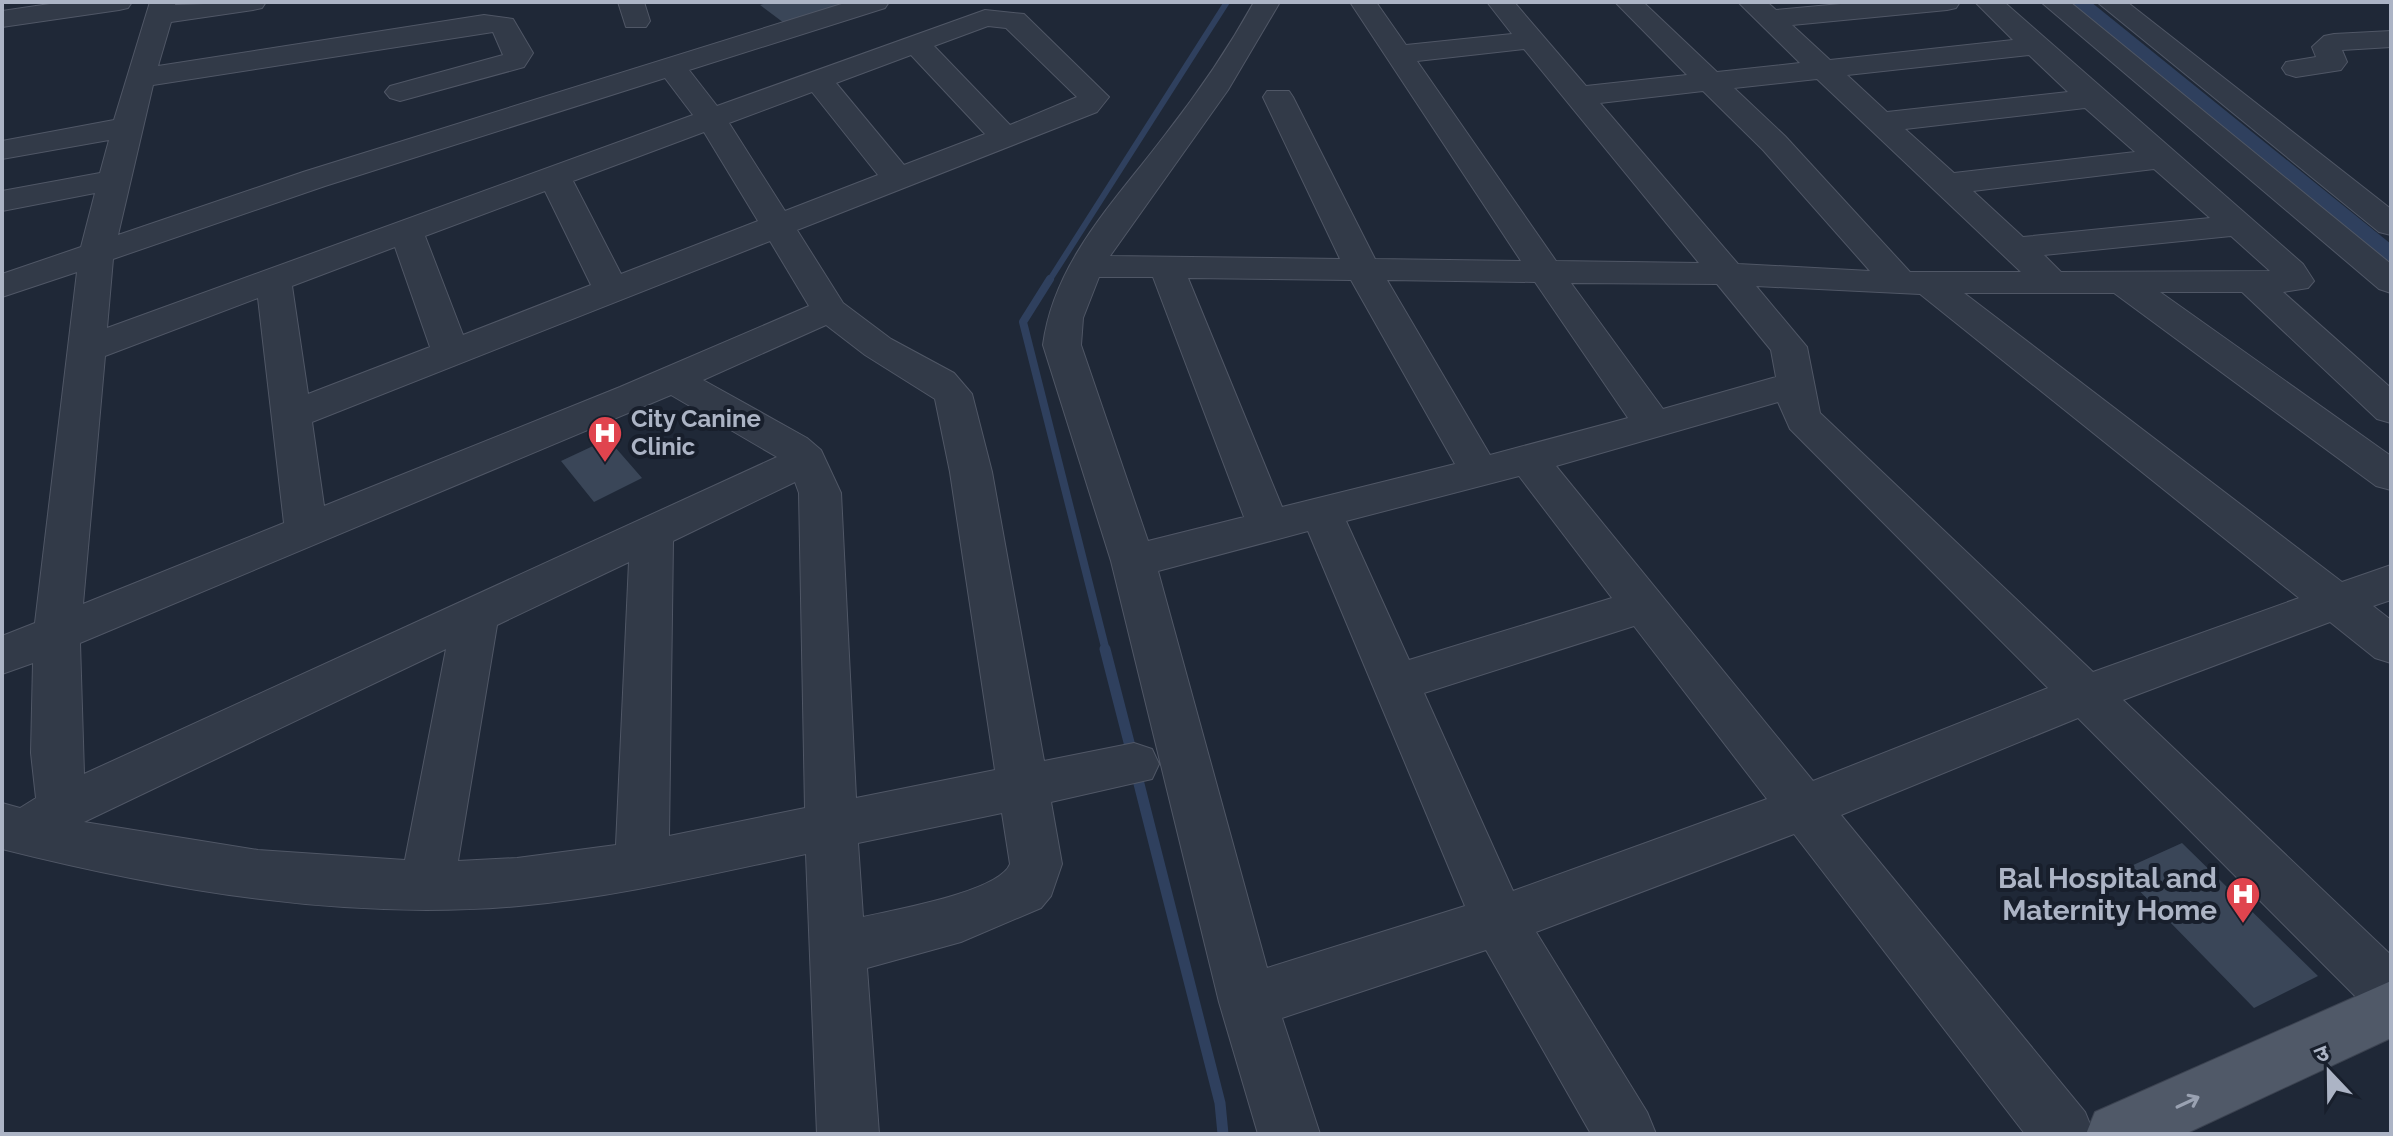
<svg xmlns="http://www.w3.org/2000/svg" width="2393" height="1136" font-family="Raleway,'Noto Sans Devanagari',sans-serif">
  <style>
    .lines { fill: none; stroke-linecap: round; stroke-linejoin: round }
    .stream-far2 { stroke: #2f405e; stroke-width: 6 }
    .stream-far1 { stroke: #2f405e; stroke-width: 8 }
    .stream { stroke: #2f405e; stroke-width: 11 }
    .canal { fill: #2f405e; fill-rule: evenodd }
    .building { fill: #3a4658 }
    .minor-casing { stroke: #505766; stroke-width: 2 }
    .major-casing { stroke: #3c4351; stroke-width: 2 }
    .minor { fill: #323a48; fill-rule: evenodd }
    .major { fill: #505968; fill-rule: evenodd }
    .oneway { stroke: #9aa2b2 }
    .labels { text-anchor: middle; stroke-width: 8; stroke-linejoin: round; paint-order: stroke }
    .poi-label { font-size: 24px; font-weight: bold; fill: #acb4c5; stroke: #181f2c; text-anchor: start }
    .near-poi-label { font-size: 28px; font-weight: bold; fill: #acb4c5; stroke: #181f2c; text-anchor: end }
  </style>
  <rect width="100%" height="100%" fill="#1f2837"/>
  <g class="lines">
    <path class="stream-far2" d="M 1049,281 L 1227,2"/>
    <path class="stream-far1" d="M 1050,279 L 1023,322 L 1106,651"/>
    <path class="stream" d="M 1105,649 L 1132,754
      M 1136,772 L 1220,1103 L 1223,1134"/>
    <path class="canal" d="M 2069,2 L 2091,2 L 2391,244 L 2391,265 L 2382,262 Z"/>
  </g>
  <path class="building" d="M 770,2 L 838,2 L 841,4 L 784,23 L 760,5 Z
    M 608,439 L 642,478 L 594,502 L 561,461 Z
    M 2182,843 L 2318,976 L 2254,1008 L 2120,871 Z"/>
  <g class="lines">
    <g class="minor-casing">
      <path id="minor" d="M 63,2 L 132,2 L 128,8 L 119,10 L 2,27 L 2,11 Z
        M 150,2 L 176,2 L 175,5 L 266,2 L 262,8 L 253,10 L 171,22 L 158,66 L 484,15 L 513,19 L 533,53 L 524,67 L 400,101 L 390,98 L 385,92 L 390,86 L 503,55 L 493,32 L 153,85 L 118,235 L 303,172 L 848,2 L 889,2 L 885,8 L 689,70 L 717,106 L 985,10 L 1024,14 L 1109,97 L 1097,112 L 797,230 L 843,303 L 891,339 L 954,373 L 972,394 L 992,472 L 1044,761 L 1134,743 L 1152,749 L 1159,764 L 1152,779 L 1051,802 L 1062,864 L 1051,896 L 1041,908 L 961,942 L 867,968 L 879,1134 L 817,1134 L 806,854 C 711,874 617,897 519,906 C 346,921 169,891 2,849 L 2,803 L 20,808 L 36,798 L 31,753 L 33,663 L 2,674 L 2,636 L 35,623 L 77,272 L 2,297 L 2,274 L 81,247 L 95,193 L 2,211 L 2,191 L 100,173 L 109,140 L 2,159 L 2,141 L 114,120 ZM 988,26 L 1006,28 L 1077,97 L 1010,125 L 934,46 ZM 911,55 L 985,134 L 904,165 L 836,83 ZM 665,78 L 693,115 L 107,328 L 113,259 L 325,186 ZM 812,92 L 878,175 L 785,211 L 729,123 ZM 704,132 L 758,221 L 621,274 L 573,181 ZM 545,191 L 591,285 L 463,335 L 425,236 ZM 770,241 L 809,306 L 620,387 L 324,506 L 312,422 ZM 395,247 L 430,347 L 308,394 L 292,286 ZM 258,298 L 284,523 L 83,604 L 105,356 ZM 826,325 L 865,355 L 935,399 L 950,472 L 995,770 L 856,798 L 841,493 L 821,450 L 807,438 L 703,380 ZM 671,395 L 777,457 L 84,774 L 80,643 ZM 795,482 L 799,493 L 805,808 L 669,836 L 673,541 ZM 629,562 L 616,845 L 517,858 L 458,861 L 497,625 ZM 446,649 L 405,860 L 258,850 L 84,822 ZM 1002,813 L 1010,864 C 999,892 893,910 863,917 L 858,843 Z
        M 618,2 L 644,2 L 650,21 L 646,27 L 626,27 Z
        M 1254,2 L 1280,2 L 1228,90 L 1110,256 L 1340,259 L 1263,97 L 1267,91 L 1289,91 L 1293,97 L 1375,259 L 1521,261 L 1350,2 L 1376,2 L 1406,45 L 1512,34 L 1487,2 L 1514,2 L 1586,86 L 1687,75 L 1615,2 L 1643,2 L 1717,72 L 1800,63 L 1738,2 L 1767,2 L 1776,10 L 1862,2 L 1960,2 L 1956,8 L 1947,10 L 1792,25 L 1830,60 L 2013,40 L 1975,2 L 2004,2 L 2303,264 L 2314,281 L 2308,288 L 2283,292 L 2391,388 L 2391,423 L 2377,419 L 2242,292 L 2160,292 L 2391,456 L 2391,490 L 2376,486 L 2114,293 L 1964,293 L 2342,582 L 2391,565 L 2391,600 L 2373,606 L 2391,620 L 2391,663 L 2375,658 L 2330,622 L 2123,700 L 2391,955 L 2391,1020 L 2371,1012 L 2078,718 L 1841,815 L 2085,1112 L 2094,1134 L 2025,1134 L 1794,834 L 1536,932 L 1647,1112 L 1656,1134 L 1591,1134 L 1486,950 L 1282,1018 L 1320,1134 L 1258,1134 L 1219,1002 L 1111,561 L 1043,345 C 1054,261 1116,200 1165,135 C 1198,93 1228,49 1254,2 ZM 1524,49 L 1699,263 L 1556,261 L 1417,61 ZM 2029,55 L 2068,92 L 1887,112 L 1847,75 ZM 1817,79 L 2021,272 L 1910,272 L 1785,136 L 1734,88 ZM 1703,91 L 1763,150 L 1870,271 L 1738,264 L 1600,103 ZM 2085,108 L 2135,152 L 1954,173 L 1905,129 ZM 2154,169 L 2210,218 L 2023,237 L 1973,191 ZM 2231,236 L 2270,271 L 2061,272 L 2044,255 ZM 1099,277 L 1153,277 L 1244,517 L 1148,541 L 1081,345 L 1083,318 ZM 1188,278 L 1351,280 L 1455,464 L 1282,507 ZM 1387,280 L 1535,282 L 1628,418 L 1490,455 ZM 1571,283 L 1717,284 L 1771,350 L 1776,377 L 1663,409 ZM 1756,286 L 1920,294 L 2299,598 L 2093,672 L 1820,413 L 1807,347 ZM 1778,402 L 1790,429 L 2048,688 L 1813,781 L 1556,466 ZM 1519,476 L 1612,598 L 1409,660 L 1346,521 ZM 1308,531 L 1465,906 L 1267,968 L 1158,571 ZM 1634,626 L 1767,799 L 1513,891 L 1424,693 Z
        M 2041,2 L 2070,2 L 2391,264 L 2391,293 L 2379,289 Z
        M 2097,2 L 2127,2 L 2391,209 L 2391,235 L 2379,232 Z
        M 2391,31 L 2391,47 L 2342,50 L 2347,62 L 2341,70 L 2296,77 L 2286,74 L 2282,68 L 2286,62 L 2316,57 L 2312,47 L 2324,36 L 2334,34 Z"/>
    </g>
    <g class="major-casing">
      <path id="major" d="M 2391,981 L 2391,1038 L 2185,1134 L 2086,1134 L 2095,1112 Z"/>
    </g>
    <use href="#minor" class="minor"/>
    <use href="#major" class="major"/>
  </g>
  <defs><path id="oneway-shaft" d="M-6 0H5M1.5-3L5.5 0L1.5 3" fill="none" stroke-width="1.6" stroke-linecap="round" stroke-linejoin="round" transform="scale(2)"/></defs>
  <use class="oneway" href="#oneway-shaft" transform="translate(2188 1102) rotate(-25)"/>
  <defs>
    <g id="hospital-pin" transform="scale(1.8)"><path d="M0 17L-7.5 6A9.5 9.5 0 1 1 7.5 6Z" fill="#e0444e" stroke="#181f2c"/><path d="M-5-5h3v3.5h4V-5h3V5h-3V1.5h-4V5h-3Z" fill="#fff"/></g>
  </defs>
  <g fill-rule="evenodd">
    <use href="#hospital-pin" x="605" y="433"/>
    <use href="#hospital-pin" x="2243" y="894"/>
  </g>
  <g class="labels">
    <g class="poi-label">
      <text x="631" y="427">City Canine<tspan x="631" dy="28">Clinic</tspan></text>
    </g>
    <g class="near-poi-label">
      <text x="2217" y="888">Bal Hospital and<tspan x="2217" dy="32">Maternity Home</tspan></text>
    </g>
  </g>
  <rect width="2393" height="1136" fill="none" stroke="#acb4c5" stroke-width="8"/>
  <g transform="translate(2329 1072) rotate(338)" stroke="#181f2c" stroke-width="6" paint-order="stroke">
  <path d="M0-6L14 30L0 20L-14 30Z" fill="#acb4c5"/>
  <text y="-12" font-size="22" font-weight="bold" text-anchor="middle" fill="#acb4c5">उ</text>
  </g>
</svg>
